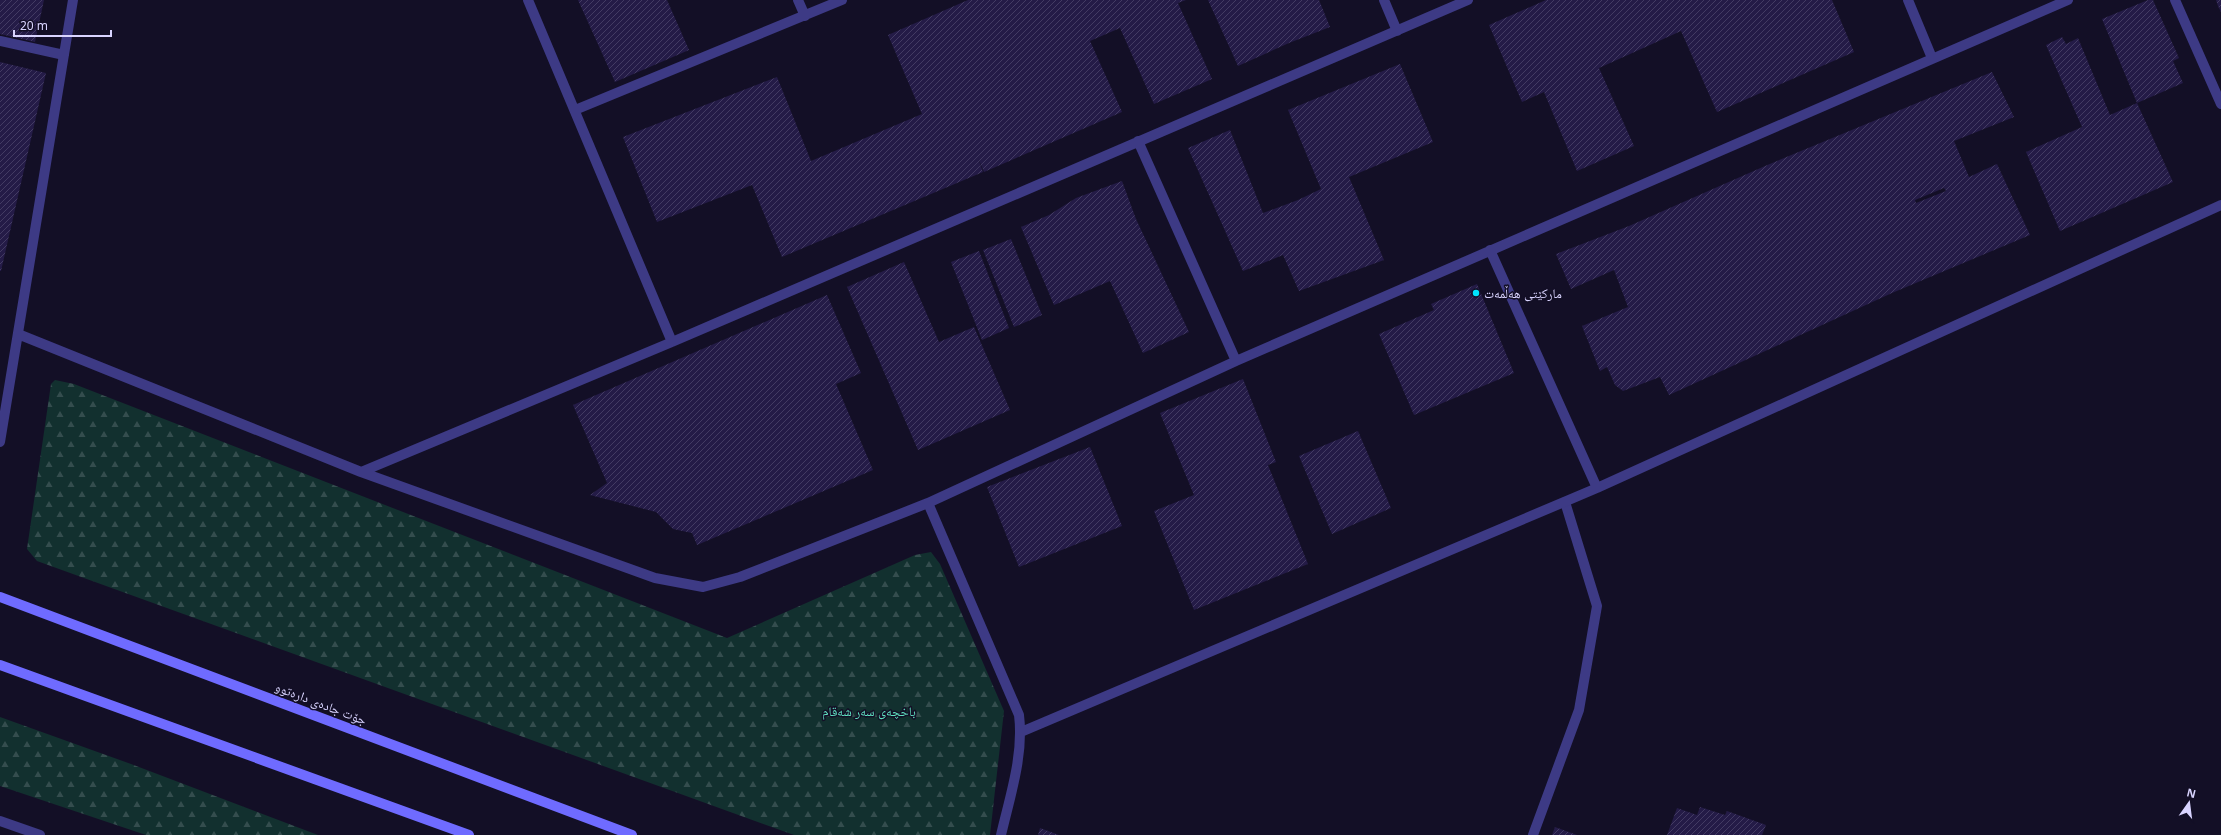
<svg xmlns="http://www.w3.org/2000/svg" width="2221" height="835" font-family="'Noto Sans','Noto Naskh Arabic',sans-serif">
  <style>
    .forest { fill: url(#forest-firs) }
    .building { fill: url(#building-hatch); fill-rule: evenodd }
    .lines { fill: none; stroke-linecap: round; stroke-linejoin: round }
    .lane { stroke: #3d3a85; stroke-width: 10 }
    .street { stroke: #3d3a85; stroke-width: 10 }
    .secondary { stroke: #6f6bff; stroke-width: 10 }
    .poi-dot { fill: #00e5ff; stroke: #130f26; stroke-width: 1.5 }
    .labels { text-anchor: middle; stroke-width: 3; stroke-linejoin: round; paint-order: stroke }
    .poi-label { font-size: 13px; fill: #d9d4ff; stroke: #130f26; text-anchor: start }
    .street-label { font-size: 13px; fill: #d9d4ff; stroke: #130f26 }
    .park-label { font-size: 13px; fill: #5fe0c0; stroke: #130f26 }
  </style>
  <defs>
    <pattern id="forest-firs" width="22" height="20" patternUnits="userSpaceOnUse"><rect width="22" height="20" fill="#12302f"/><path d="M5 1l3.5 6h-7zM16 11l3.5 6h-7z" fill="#344d4e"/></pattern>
    <pattern id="building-hatch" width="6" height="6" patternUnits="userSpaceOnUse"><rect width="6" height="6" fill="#241b47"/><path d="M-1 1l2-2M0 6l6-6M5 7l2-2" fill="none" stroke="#433b63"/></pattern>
  </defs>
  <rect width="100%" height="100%" fill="#130f26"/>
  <path class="forest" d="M 55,380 L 74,384 L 727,638 L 915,555 L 931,552 L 940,564 L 1004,711 L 990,835 L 794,835 L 37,561 L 27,549 L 51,384 Z
    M 0,717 L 131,764 L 318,835 L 146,835 L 0,786 Z"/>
  <path class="building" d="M 0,0 L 44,0 L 35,42 L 0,34 Z
    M 578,0 L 667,0 L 689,50 L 615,82 Z
    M 968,0 L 1186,0 L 1178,3 L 1212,79 L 1154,104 L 1120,28 L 1090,41 L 1122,112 L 984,172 L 978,158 L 983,172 L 782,257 L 752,185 L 657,222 L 623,137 L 777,77 L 811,161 L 922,114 L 888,35 Z
    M 1208,0 L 1319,0 L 1330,27 L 1289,43 L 1238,66 Z
    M 1546,0 L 1832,0 L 1854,52 L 1717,112 L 1681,31 L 1599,68 L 1634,146 L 1577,171 L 1544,92 L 1522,102 L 1489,25 Z
    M 2148,0 L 2153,0 L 2179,58 L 2173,61 L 2183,83 L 2137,103 L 2173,182 L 2060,231 L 2026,152 L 2082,127 L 2046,45 L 2062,37 L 2066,44 L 2078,38 L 2110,115 L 2137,103 L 2102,19 Z
    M 2216,0 L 2221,0 L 2221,12 L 2218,6 Z
    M 0,62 L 46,73 L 1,271 L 0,271 Z
    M 1400,64 L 1433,142 L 1349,177 L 1384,260 L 1299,291 L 1283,255 L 1243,271 L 1188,148 L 1230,130 L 1263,213 L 1298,200 L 1321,189 L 1288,110 Z
    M 1992,72 L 2014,117 L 1954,141 L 1969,177 L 1997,164 L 2030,235 L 1892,293 L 1669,395 L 1660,377 L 1623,391 L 1615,385 L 1607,367 L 1600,371 L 1582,326 L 1628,307 L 1614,270 L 1571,289 L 1556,254 L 1629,226 L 1765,166 ZM 1944,188 L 1946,191 L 1916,203 L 1915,200 Z
    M 1122,181 L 1136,219 L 1189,332 L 1143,353 L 1110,281 L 1054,305 L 1021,227 L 1049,215 L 1076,198 Z
    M 1011,239 L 1042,315 L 1014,327 L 983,250 Z
    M 979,251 L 1009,328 L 982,340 L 951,262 Z
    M 904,262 L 939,342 L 974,327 L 1010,410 L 918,450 L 847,287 Z
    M 1477,284 L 1514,373 L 1414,415 L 1379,334 L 1434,310 L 1431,304 Z
    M 827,295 L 861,373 L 836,384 L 873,470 L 697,545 L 692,533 L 673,529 L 656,512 L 590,495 L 607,483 L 573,405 Z
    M 1243,379 L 1276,462 L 1268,465 L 1308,564 L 1194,610 L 1154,511 L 1194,495 L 1160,413 Z
    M 1358,431 L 1391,508 L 1332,534 L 1299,456 Z
    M 1090,447 L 1122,526 L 1019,567 L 987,487 Z
    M 1700,807 L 1725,815 L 1727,811 L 1766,825 L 1762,835 L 1667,835 L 1677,808 L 1697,815 Z
    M 1555,827 L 1577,835 L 1552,835 Z
    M 1040,828 L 1059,835 L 1038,835 Z"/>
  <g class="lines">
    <path class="lane" d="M 1533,835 L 1579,710 L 1597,606 L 1565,502"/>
    <path class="street" d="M 528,0 L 672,342
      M 798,0 L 805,16
      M 1384,0 L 1397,31
      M 1908,0 L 1932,58
      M 2175,0 L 2221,104
      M 0,41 L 64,55
      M 575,110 L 842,0
      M 1138,141 L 1236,361
      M 1490,250 L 1597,488
      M 18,334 L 361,472 L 655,578 L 703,587 L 740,577 L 928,503 L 1236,361 L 2068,0
      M 0,442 L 73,0
      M 361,472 L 672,342 L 1468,0
      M 928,503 L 1019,715 C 1024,755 1010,796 1001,835
      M 1021,732 L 1597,488 L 2221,205
      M 0,821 L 40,835"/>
    <path class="secondary" d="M 0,597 L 632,835
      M 0,665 L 469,835"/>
  </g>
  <circle class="poi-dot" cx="1476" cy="293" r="4"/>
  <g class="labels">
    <g class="poi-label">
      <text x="1484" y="298">مارکێتی هەڵمەت</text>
    </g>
    <g class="street-label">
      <text transform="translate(321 703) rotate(21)" y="5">جۆت جادەی دارەتوو</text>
    </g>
    <g class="park-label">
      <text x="869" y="716">باخچەی سەر شەقام</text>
    </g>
  </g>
  <g transform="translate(2189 803) rotate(14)" stroke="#130f26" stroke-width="3" paint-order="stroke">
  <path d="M0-3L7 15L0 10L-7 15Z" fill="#d9d4ff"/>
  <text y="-6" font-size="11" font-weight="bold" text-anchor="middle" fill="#d9d4ff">N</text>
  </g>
  <path d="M14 30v6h97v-6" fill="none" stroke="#d9d4ff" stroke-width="2"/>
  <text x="20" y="30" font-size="12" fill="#d9d4ff" stroke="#130f26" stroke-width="3" paint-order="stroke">20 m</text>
</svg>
